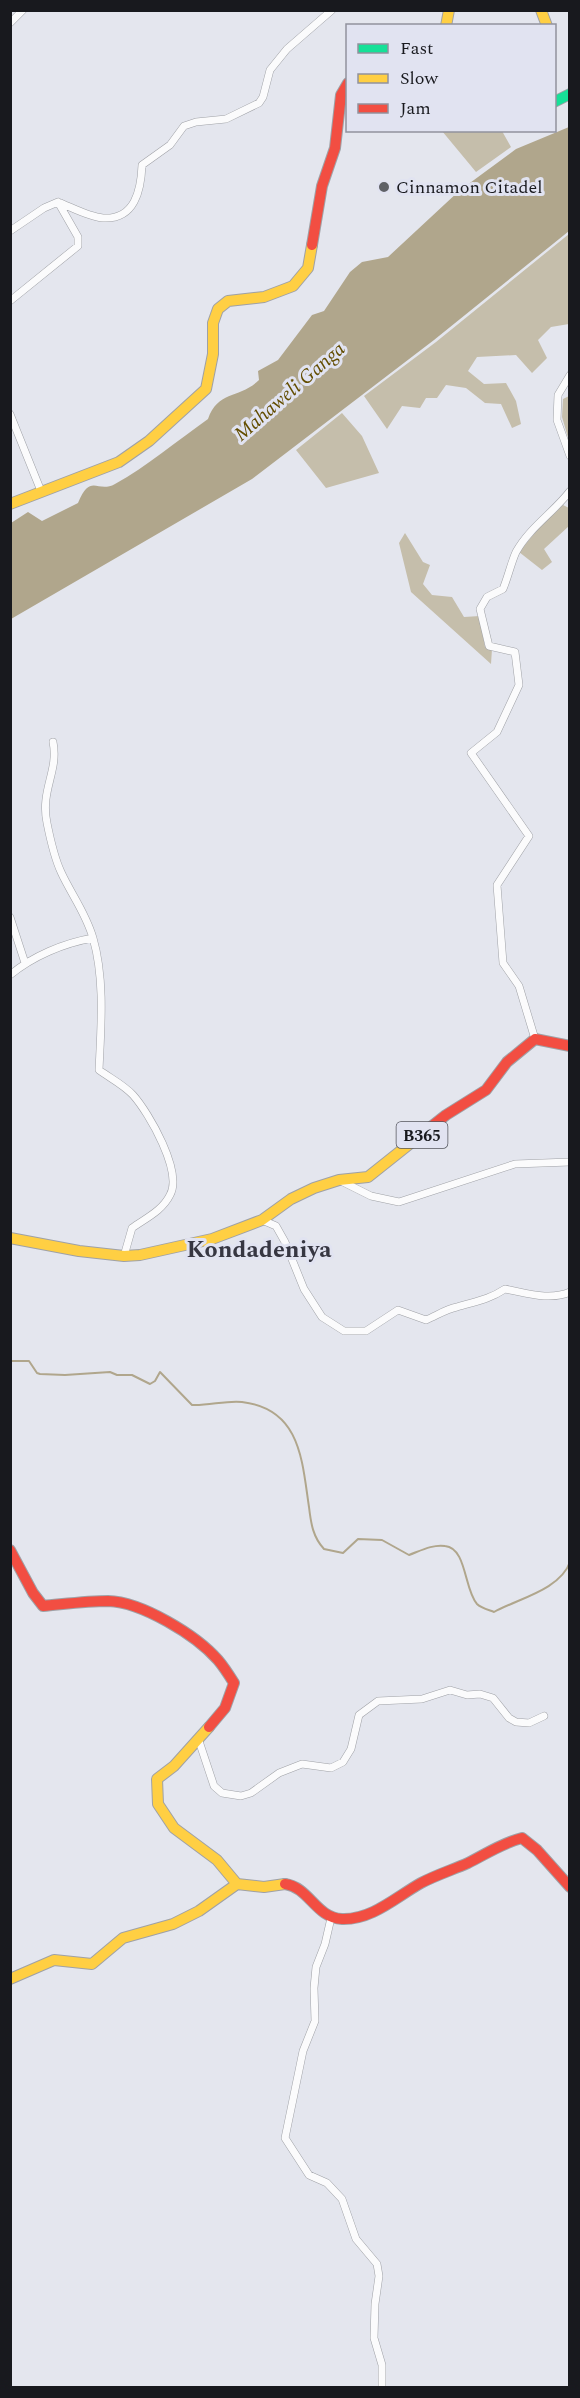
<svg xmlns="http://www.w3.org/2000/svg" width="580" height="2398" font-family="Spectral,serif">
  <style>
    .forest { fill: #c5beab }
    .water { fill: #b0a68c }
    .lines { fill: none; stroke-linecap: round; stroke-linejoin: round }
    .stream { stroke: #b0a68c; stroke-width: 2 }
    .street-casing { stroke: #9fa1a6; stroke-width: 8 }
    .fast-casing { stroke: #9fa1a6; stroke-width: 12 }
    .slow-casing { stroke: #9fa1a6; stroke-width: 12 }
    .jam-casing { stroke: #9fa1a6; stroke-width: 12 }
    .street { stroke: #fbfbfc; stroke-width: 7 }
    .fast { stroke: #16e098; stroke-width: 10 }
    .slow { stroke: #ffcf43; stroke-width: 10 }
    .jam { stroke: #f24e42; stroke-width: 10 }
    .poi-dot { fill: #5f6167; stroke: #e1e3f1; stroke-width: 2 }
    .labels { text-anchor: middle; stroke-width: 6; stroke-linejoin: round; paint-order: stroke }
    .shield { fill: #e1e3f1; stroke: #54565d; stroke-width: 1.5 }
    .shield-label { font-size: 16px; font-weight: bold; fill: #18191e }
    .poi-label { font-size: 18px; fill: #18191e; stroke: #e1e3f1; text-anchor: start }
    .water-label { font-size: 20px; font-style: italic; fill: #634d00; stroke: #e1e3f1 }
    .district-label { font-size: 24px; font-weight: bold; fill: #363642; stroke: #e1e3f1 }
  </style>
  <rect width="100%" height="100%" fill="#e4e6ee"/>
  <path class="forest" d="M 442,131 L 502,131 L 511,147 L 476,172 Z
    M 569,234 L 569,324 L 551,327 L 538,340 L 547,358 L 532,373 L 516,355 L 477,357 L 468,371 L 484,384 L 506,383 L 516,401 L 521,424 L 512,428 L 501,404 L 485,403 L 466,388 L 446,385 L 437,398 L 426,398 L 420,408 L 402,406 L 387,429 L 364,396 L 436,342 Z
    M 569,396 L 569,441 L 562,417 L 563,399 Z
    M 342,413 L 362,436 L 379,473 L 326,488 L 296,450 Z
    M 563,505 L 569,508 L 569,526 L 544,549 L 552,562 L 542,570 L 519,552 L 542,524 Z
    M 405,533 L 423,562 L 430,565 L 423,584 L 432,595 L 452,597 L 464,617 L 480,616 L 485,647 L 492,649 L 491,664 L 411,592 L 399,543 Z"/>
  <path class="water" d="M 569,127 L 569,231 L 434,340 L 252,479 L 11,619 L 11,523 L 28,512 L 42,521 L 78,503 C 91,472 97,494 115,484 C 146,467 178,440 208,419 C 218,390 240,399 259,380 L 258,371 L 278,360 L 312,315 L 324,311 L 350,272 L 362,262 L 388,257 L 459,191 L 516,149 Z"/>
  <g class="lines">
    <path class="stream" d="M 10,1361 L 29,1361 L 37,1373 L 40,1374 L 65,1375 L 110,1372 L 117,1375 L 132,1375 L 150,1384 L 155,1381 L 160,1372 L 192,1405 C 208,1406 227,1400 242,1402 C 301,1409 302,1461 309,1507 C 311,1524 313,1537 324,1549 L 343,1553 L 358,1539 L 382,1540 L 409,1555 C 420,1551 433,1544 445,1546 C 467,1548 464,1590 477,1604 C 481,1608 489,1610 494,1612 C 517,1599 560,1590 570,1562"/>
    <g class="street-casing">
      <path id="street" d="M 10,23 L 23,10
        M 10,231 L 44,208 L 58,202 C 71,207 89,217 103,218 C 135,220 141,190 142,165 L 170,145 L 184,126 L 196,122 L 226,119 L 259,103 L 263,97 L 270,70 L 287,49 L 332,10
        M 10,301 L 78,246 L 78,237 L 58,202
        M 570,375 L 558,395 L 557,420 L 570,456
        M 10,414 L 41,491
        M 53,742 C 59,771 40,790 47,823 C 50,838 54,857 61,872 C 71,894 86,913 93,938 C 105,979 101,1027 99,1070 C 110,1078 124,1085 133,1095 C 149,1113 183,1172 170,1195 C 162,1211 146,1218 132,1228 L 124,1256
        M 10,917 L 25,963
        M 10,975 C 33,956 64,943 93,938
        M 535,1039 L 519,986 L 503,963 L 497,885 L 529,836 L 471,753 L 497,732 L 519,685 L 515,652 L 489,646 L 480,609 L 487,597 L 503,589 C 508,577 511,563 516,552 C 529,528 554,512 570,491
        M 341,1181 L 371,1196 L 399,1202 L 515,1164 L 570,1162
        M 262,1220 L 276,1226 L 285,1242 L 304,1289 L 322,1317 L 344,1331 L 366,1331 L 398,1310 L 426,1320 C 436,1316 446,1309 457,1307 C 477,1301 488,1300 505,1289 C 527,1293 549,1301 570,1292
        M 198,1738 L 214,1786 L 222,1793 L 241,1796 L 251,1793 L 279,1773 L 302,1764 L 331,1768 L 343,1762 L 351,1749 L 359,1715 L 378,1701 L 422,1699 L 450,1690 L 467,1695 L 480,1694 L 493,1698 L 509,1718 L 516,1722 L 529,1723 L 544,1716
        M 331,1918 L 325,1944 L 316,1967 L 314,1988 L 315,2021 L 303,2051 L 285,2138 L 309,2175 L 327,2183 L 342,2199 L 356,2239 L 377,2264 L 379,2276 L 375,2304 L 374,2338 L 382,2365 L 382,2388"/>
    </g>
    <g class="fast-casing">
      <path id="fast" d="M 554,102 L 570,94"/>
    </g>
    <g class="slow-casing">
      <path id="slow" d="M 541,10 L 547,26
        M 446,26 L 449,10
        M 10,504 L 119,462 L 149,441 L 206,389 L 213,354 L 213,323 L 218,309 L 228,301 L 264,297 L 293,286 L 308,268 L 312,245
        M 10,1238 L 79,1251 L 124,1256 L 140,1255 L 212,1239 L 262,1220 L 291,1199 L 314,1188 L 339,1180 L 368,1177 L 422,1134
        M 209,1727 L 174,1766 L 157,1779 L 158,1804 L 174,1828 L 217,1860 L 237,1884
        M 10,1979 L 54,1960 L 92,1964 L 123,1938 L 173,1924 L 199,1911 L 237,1884 L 264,1887 L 285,1884"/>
    </g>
    <g class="jam-casing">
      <path id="jam" d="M 312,245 L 322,186 L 335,148 L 341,95 L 348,83
        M 422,1134 L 446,1115 L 486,1090 L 507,1062 L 535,1039 L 570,1046
        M 10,1550 L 33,1593 L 43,1606 C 65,1604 87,1601 108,1601 C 142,1602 196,1635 218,1660 C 224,1667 229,1675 234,1683 L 225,1708 L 209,1727
        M 285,1884 C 309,1887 316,1918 342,1919 C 372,1920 396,1897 421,1883 C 436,1875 452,1870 468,1863 C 486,1854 502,1843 522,1838 L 537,1850 L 570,1887"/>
    </g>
    <use href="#street" class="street"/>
    <use href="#fast" class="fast"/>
    <use href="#slow" class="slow"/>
    <use href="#jam" class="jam"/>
  </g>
  <circle class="poi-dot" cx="384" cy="187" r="6"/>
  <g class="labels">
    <rect class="shield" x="396.5" y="1122" width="51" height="26" rx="4.5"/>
    <g class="shield-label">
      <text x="422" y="1141">B365</text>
    </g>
    <g class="poi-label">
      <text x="396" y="193">Cinnamon Citadel</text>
    </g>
    <g class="water-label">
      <text transform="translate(289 391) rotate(-41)" y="7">Mahaweli Ganga</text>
    </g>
    <g class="district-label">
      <text x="259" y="1257">Kondadeniya</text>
    </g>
  </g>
  <rect width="580" height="2398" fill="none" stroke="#18191e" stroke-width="24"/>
  <rect x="346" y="24" width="210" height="108" fill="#e1e3f1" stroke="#91929d" stroke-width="1.5"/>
  <rect x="358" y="44" width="30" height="9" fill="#16e098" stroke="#91929d" stroke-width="1.5"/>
  <text x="400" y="54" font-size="18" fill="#18191e">Fast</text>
  <rect x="358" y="74" width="30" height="9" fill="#ffcf43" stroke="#91929d" stroke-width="1.5"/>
  <text x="400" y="84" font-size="18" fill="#18191e">Slow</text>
  <rect x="358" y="104" width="30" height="9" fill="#f24e42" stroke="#91929d" stroke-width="1.5"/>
  <text x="400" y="114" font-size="18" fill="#18191e">Jam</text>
</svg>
